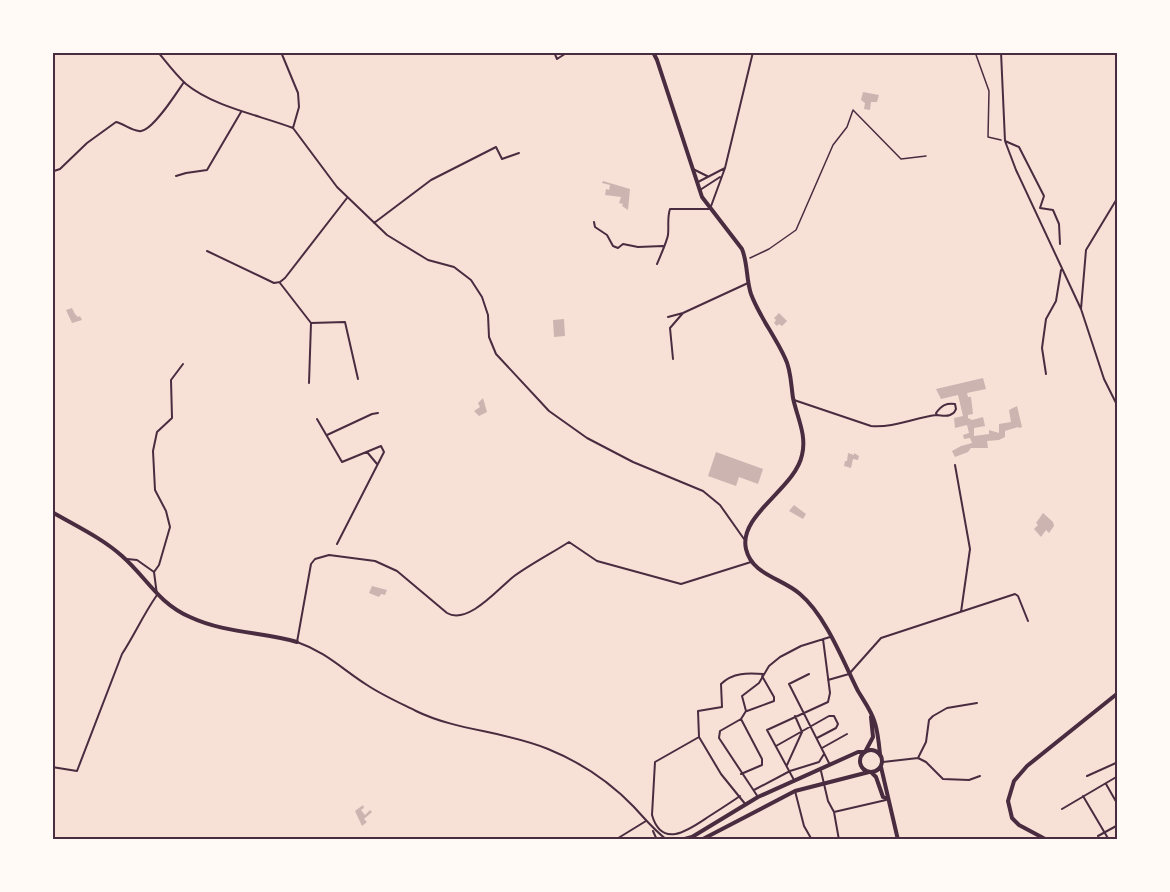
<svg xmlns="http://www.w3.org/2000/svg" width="1170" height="892" font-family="Barlow,sans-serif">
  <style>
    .building { fill: #ccb4b1 }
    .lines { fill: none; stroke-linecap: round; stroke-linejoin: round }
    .path { stroke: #4a2c40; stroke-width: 1.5 }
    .minor { stroke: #4a2c40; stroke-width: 2 }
    .secondary { stroke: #4a2c40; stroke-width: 4 }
    .neatline { fill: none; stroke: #4a2c40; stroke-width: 2 }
  </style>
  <rect width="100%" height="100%" fill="#f7e1d7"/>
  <path class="building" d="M 863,92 L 879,95 L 877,102 L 871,102 L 870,110 L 864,109 L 865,103 L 861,100 Z
    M 603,181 L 630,189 L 628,210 L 622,206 L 623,204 L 619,203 L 621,197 L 605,195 L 606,189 L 609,190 L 610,185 L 602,183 Z
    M 72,308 L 75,314 L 78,317 L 80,316 L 82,320 L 72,323 L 66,310 Z
    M 779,313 L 787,321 L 782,326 L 779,324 L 777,326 L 774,323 L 776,320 L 774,318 Z
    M 564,319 L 565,336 L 554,337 L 553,320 Z
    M 983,378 L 986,389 L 967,393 L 968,397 L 971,397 L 973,414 L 968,415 L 968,418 L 972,420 L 983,417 L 985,426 L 974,428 L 974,436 L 989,434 L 989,430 L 999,433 L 999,424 L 1011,422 L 1009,410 L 1017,406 L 1022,427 L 1019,428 L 1018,427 L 1005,431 L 1005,437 L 999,440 L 987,441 L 988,448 L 971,448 L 968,452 L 955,457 L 952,451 L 961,446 L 972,443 L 970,438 L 964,439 L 963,435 L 969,433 L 967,425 L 955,428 L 954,418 L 963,416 L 958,395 L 941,399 L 936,389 Z
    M 483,398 L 487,412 L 479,416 L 474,411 L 480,407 L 478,403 Z
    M 716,452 L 763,469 L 758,484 L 739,477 L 736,486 L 708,476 Z
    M 848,453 L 854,455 L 854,453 L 859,456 L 858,460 L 853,459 L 851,468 L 844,466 L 845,461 L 847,461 Z
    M 794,505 L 806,514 L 803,519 L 789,511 Z
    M 1043,513 L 1053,522 L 1054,526 L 1049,533 L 1046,530 L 1041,537 L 1034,529 L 1038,525 L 1036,523 Z
    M 372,586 L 387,590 L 385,595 L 381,594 L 379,597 L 369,593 Z
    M 363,805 L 364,808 L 361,810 L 365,815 L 370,810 L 372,812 L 364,819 L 367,822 L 362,826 L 355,811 Z"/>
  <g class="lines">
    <path class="path" d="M 975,52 L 989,91 L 988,137 L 1001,140
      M 750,258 L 769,249 L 796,230 L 833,145 L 847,127 L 853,110 L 901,159 L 926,156"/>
    <path class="minor" d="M 158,52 C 167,63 176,75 186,84 C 214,107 259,115 293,128
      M 281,52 L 298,93 L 299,107 L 293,128 L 337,187 L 387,235 L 428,260 L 454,267 L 471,280 L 482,297 L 488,315 L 489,337 L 496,354 L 549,411 L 587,438 L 633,462 L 703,491 L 720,505 L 744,539
      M 554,52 L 557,59 L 568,52
      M 1001,52 L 1005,141 L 1016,170 L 1081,309 L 1104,379 L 1118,407
      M 1005,141 L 1019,147 L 1044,196 L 1040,208 L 1053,210 L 1059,224 L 1060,244
      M 52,169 L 54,171 L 60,169 L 87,143 L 116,122 C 124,124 131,130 139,131 C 151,134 177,92 184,82
      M 693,169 L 707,176
      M 176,176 L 186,173 L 207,170 L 241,112
      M 698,182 L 725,168
      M 700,190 L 720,177
      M 594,222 L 595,227 L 607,235 L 613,246 L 618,248 L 623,244 L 638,247 L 663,246
      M 374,223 L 431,180 L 496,147 L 502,159 L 519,153
      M 207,251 L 274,283 L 280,282 L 285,278 L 347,198
      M 657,264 C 660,257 667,241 668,235 C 669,226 667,218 670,209 L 710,209 L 725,168 L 753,52
      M 280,283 L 311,323 L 309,383
      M 1081,309 L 1086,250 L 1118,197
      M 668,317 L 683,313 L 748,283
      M 311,323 L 345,322 L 358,379
      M 673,359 L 670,328 L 683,313
      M 1046,374 L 1042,348 L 1046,319 L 1056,301 L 1061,270
      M 794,400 L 871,426 C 894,428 913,418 936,415 C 941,415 945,417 950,415 C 954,413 954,413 956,409 L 955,404 C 946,403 942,405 936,413 L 937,415
      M 317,419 L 342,462 L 381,446 L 384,452 L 337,544
      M 327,435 L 372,414 L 378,413
      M 367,452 L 377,464
      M 955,465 L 970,549 L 961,612
      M 127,559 L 137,560 L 154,572
      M 809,674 L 789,684 L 830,765
      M 828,680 L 849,674 L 881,638 L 1015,594 L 1018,596 L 1028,621
      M 746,711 L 742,696 L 759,683 L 769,666 L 780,657 L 801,646 L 830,637
      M 746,711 L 741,719 L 720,731 L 719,738 L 758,797
      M 747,711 L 774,701 L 774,697 L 762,676
      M 741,719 L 762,759 L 762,765 L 741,774
      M 699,737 L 655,762 L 652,815 C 662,850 690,829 708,817 C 719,810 730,803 740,796
      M 776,746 L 829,716 L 834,716 L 838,724 L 836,728 L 817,738
      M 822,748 L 847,734
      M 918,758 L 926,742 L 929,720 L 933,716 L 947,708 L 977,703
      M 918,758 L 926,762 L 943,779 L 969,780 L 980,776
      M 883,762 L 918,758
      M 787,765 L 802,732 L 795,716
      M 52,767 L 77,771 L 122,654 C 135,634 143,615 157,595 L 154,572 L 159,565 L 170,527 L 166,511 L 155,490 L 153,451 L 157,432 L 172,418 L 171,380 L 183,364
      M 821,771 L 828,801 L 834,812 L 839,840
      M 1087,776 L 1118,762
      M 794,780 L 767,730 L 828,702 L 830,693 L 823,639
      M 1106,784 L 1118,805
      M 754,790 L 790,771 L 819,762 L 824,754
      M 795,791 L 804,826 L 812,840
      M 1083,796 L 1109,840
      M 746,805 L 721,774 L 699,737 L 698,711 L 722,707 L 721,684 C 733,672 748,673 764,674
      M 1062,809 L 1118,776
      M 834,812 L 886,800
      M 653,831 L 657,840
      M 1098,836 L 1118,825
      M 615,840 L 646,821
      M 667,840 C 654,830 645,819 634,807 C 610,782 580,762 548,749 C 505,731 457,731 416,711 C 400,703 382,695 367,685 C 342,669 326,652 297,642 L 311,564 L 315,559 L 329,555 L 375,561 L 397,571 L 447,613 C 468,625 498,589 513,577 C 529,565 552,553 569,542 L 597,561 L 681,584 L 751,562"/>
    <path class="secondary" d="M 653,52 L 657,60 L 702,197 L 742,249 C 748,264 746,279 751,294 C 759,316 775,336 785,358 C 791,369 791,385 793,398 C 797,417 807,435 802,455 C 795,489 738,515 746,549 C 752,575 782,578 800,594 C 826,616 843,661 858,691 C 864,701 872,712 875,723 C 878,733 879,744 880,754
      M 52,512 C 76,526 102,538 122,556 C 147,578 158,603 190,617 C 224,633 262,632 297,642
      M860 761a11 11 0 1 1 22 0a11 11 0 1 1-22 0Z
      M 881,767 L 898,840
      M 872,773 L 876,777 L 883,797 L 888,799
      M 681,840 L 692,837 L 758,797 L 858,752 L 865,752 L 873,737 L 871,717
      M 701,840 L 795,791 L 869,772
      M 1047,840 L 1019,825 L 1012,818 L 1008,801 L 1014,781 L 1027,766 L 1118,693"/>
  </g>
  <rect width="1170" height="892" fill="none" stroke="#fffaf5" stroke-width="108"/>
  <rect x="54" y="54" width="1062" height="784" class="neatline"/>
</svg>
